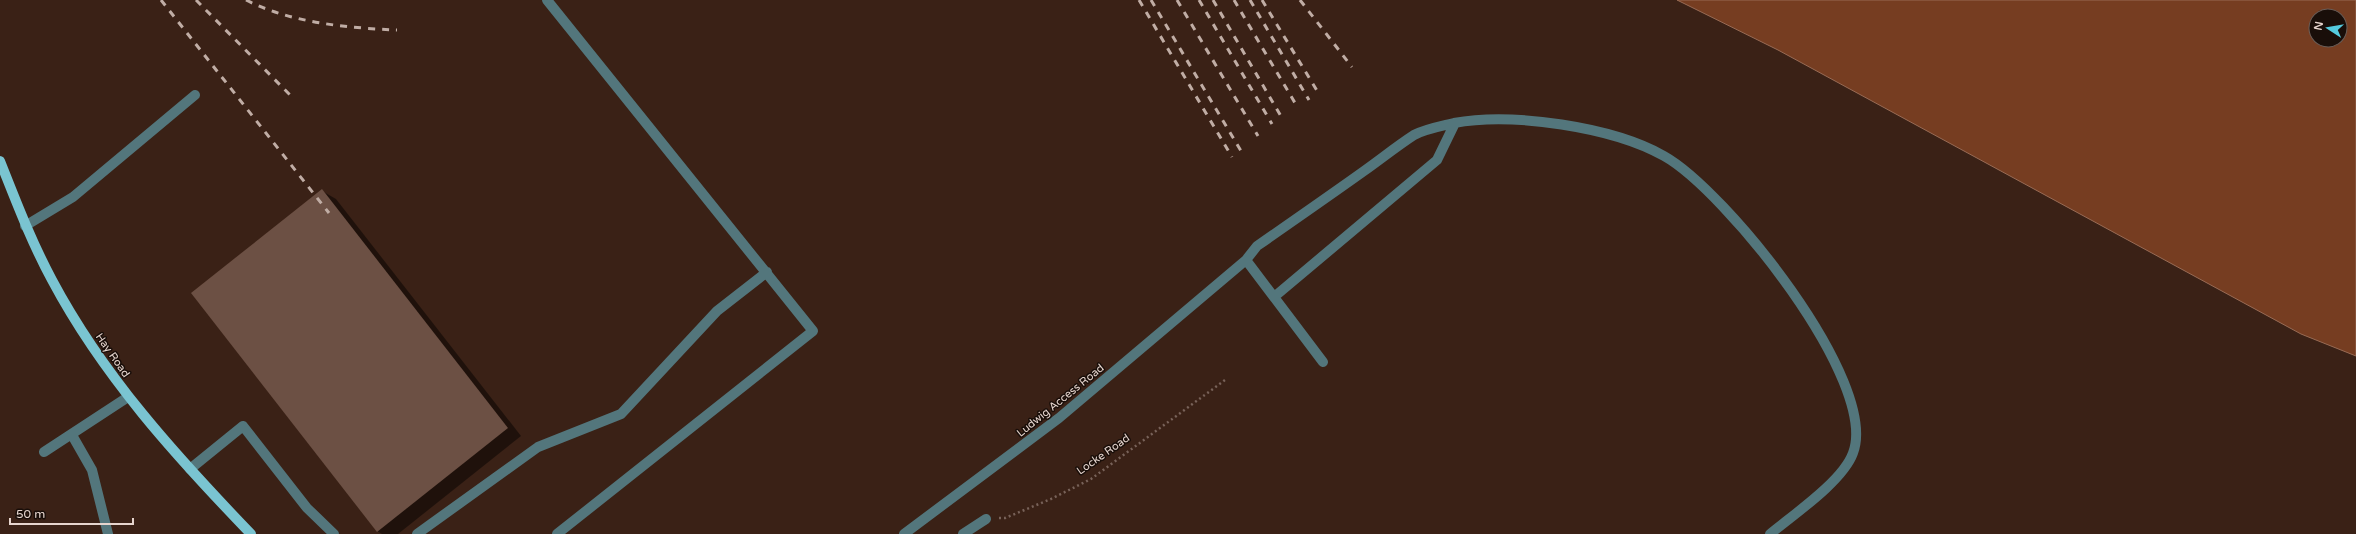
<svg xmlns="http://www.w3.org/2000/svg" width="2356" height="534" font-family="'Varela Round',sans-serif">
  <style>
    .water { fill: #763d21; stroke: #986b55; fill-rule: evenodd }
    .shadow { fill: #0007 }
    .building { fill: #6c5044 }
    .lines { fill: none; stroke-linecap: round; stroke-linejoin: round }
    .path { stroke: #786259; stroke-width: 2.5; stroke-dasharray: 2 3; stroke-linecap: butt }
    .minor { stroke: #53767c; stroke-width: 10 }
    .major { stroke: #7ac4d1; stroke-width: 10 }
    .rail { stroke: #c0ada5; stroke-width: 3; stroke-dasharray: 7 7; stroke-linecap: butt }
    .labels { text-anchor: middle; stroke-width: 3; stroke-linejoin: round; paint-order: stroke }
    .street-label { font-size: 11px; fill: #e6d5ce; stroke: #190e09 }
  </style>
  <rect width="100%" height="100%" fill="#3a2116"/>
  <path class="water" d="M 1677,0 L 2356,0 L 2356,356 L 2301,334 L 1778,50 ZM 2316,16 L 2340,16 L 2340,40 L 2316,40 Z"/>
  <path class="shadow" d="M 322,191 L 336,199 L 521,436 L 398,534 L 382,534 L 377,531 Z"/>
  <path class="building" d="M 322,189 L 508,428 L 377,532 L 191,293 Z"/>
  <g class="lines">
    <path class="path" d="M 999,518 L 1005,518 L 1051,499 L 1091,479 L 1225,380"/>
    <path class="minor" d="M 547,0 L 813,331 L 557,534
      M 25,226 L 73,197 L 195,95
      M 1246,260 L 1257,246 C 1293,221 1329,196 1364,171 C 1381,159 1397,146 1414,135 C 1425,129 1442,126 1454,123 C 1512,112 1613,127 1664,156 C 1725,190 1880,382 1853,453 C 1843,481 1793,515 1770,534
      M 1274,297 L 1437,160 L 1455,123
      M 72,435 L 92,470 L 108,534
      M 44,452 L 128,397
      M 190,469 L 243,426 L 307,508 L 334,534
      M 417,534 L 538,447 L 621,414 L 717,311 L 767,272
      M 904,534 L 1059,418 L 1246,260 L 1323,362
      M 963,534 L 986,519"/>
    <path class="major" d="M 0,161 C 16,201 31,241 52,280 C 103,376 176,456 251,534"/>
    <path class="rail" d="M 161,0 L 329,213
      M 196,0 L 294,99
      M 246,0 C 291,23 348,28 397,30
      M 1139,0 L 1232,157
      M 1151,0 L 1241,151
      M 1177,0 L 1258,136
      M 1199,0 L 1272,124
      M 1213,0 L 1282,118
      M 1234,0 L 1298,108
      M 1250,0 L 1309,100
      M 1262,0 L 1319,94
      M 1300,0 L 1352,67"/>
  </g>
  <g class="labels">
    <g class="street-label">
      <text transform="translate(113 355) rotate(55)" y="4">Hay Road</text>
      <text transform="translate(1060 400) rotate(-39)" y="4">Ludwig Access Road</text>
      <text transform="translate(1103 454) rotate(-35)" y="4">Locke Road</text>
    </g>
  </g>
  <g transform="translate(2328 28) rotate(282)"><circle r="19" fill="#190e09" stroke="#6b5e58"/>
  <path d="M0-3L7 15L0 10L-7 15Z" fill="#54cade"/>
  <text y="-6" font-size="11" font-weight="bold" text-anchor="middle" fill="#e6d5ce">N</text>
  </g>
  <path d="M10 518v6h123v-6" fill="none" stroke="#e6d5ce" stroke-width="2"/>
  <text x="16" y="518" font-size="12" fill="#e6d5ce" stroke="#190e09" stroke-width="3" paint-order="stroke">50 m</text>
</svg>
